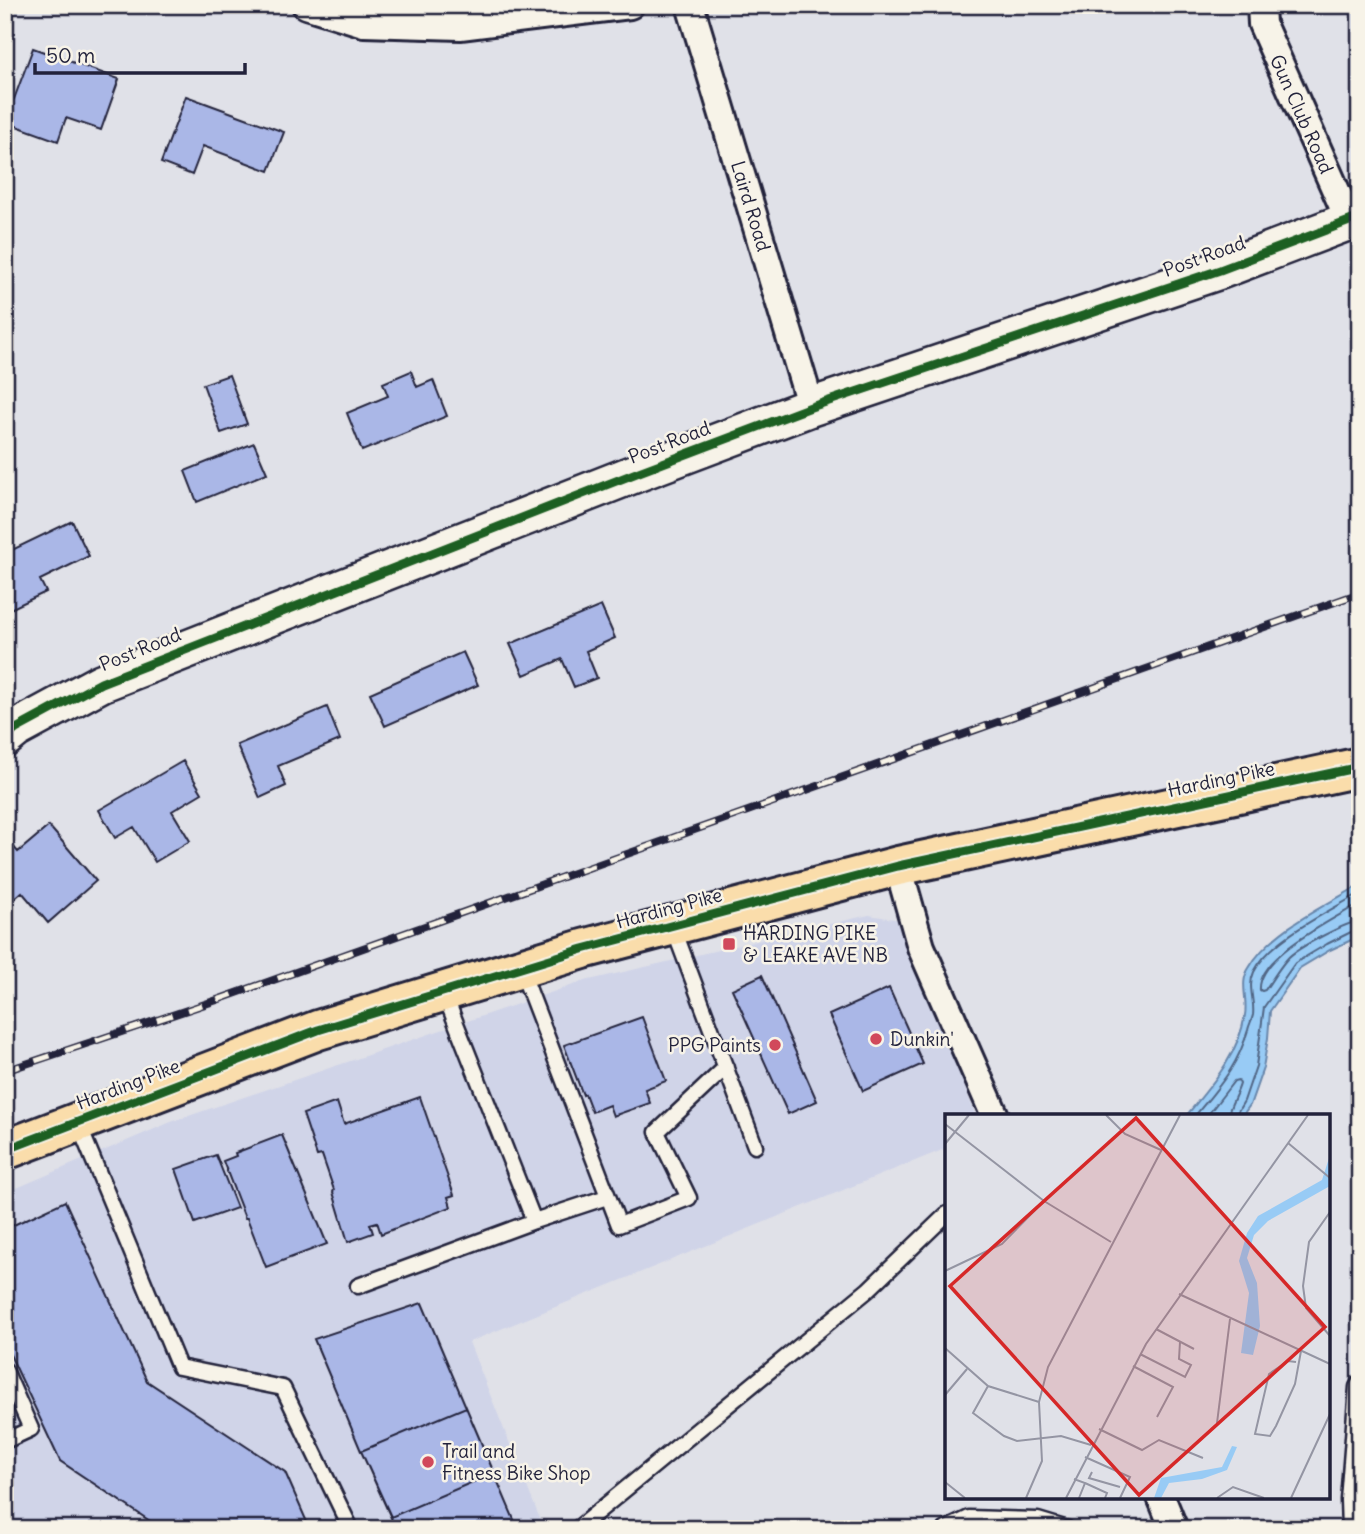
<svg xmlns="http://www.w3.org/2000/svg" width="1365" height="1534" font-family="Delius,sans-serif">
  <style>
    .built { fill: #d0d4e8 }
    .water { fill: #98cbf5; stroke: #6987ab; stroke-width: 2 }
    .lines { fill: none; stroke-linecap: round; stroke-linejoin: round }
    .shore { stroke: #516685; stroke-width: 2 }
    .building { fill: #aab7e7; stroke: #22223b; stroke-width: 2 }
    .lane-casing { stroke: #22223b; stroke-width: 19 }
    .street-casing { stroke: #22223b; stroke-width: 32 }
    .secondary-casing { stroke: #22223b; stroke-width: 42 }
    .primary-casing { stroke: #22223b; stroke-width: 44 }
    .lane { stroke: #f7f3e8; stroke-width: 14 }
    .street { stroke: #f7f3e8; stroke-width: 26 }
    .secondary { stroke: #f7f3e8; stroke-width: 37 }
    .primary { stroke: #faddab; stroke-width: 38 }
    .rail-casing { stroke: #22223b; stroke-width: 8 }
    .rail { stroke: #f7f3e8; stroke-width: 5; stroke-dasharray: 16; stroke-linecap: butt }
    .cycleway-casing { stroke: #f7f3e8; stroke-width: 13 }
    .cycleway { stroke: #1b5e20; stroke-width: 9 }
    .poi-dot { fill: #d1495b; stroke: #f7f3e8; stroke-width: 2.5 }
    .labels { text-anchor: middle; stroke-width: 5; stroke-linejoin: round; paint-order: stroke }
    .street-label { font-size: 19px; fill: #22223b; stroke: #f7f3e8 }
    .poi-label { font-size: 19px; fill: #22223b; stroke: #f7f3e8; text-anchor: start }
    .inset-road { fill: none; stroke: #9495a3; stroke-width: 2 }
    .view { fill: #d62828; fill-opacity: 0.15; stroke: #d62828; stroke-width: 3.5 }
    .inset-edge { fill: none; stroke: #22223b; stroke-width: 3.5 }
  </style>
  <rect width="100%" height="100%" fill="#e0e1e8"/>
  <filter id="ink" filterUnits="userSpaceOnUse"><feTurbulence type="fractalNoise" baseFrequency=".0143" numOctaves="2"/><feDisplacementMap in="SourceGraphic" scale="14" xChannelSelector="R" yChannelSelector="G"/><feConvolveMatrix kernelMatrix="1 2 1 2 8 2 1 2 1" color-interpolation-filters="sRGB"/></filter>
  <g filter="url(#ink)">
    <path class="built" d="M 869,915 L 900,920 L 976,1116 L 947,1116 L 947,1148 L 469,1342 L 544,1529 L 5,1529 L 5,1193 L 171,1122 L 585,981 Z"/>
    <path class="water" d="M 1360,885 L 1360,936 L 1330,950 L 1300,968 L 1270,1011 L 1268,1038 L 1263,1068 L 1250,1105 L 1242,1116 L 1186,1116 C 1212,1084 1238,1056 1245,1015 C 1248,998 1239,983 1249,968 C 1270,931 1324,906 1360,885 Z"/>
    <g class="lines">
      <path class="shore" d="M 1360,903 C 1334,919 1257,956 1260,990 L 1262,991 L 1265,990 C 1272,980 1279,968 1287,959 C 1296,948 1347,922 1360,921
        M 1195,1116 C 1219,1086 1237,1068 1248,1030 C 1249,1025 1252,1020 1253,1015 C 1255,1000 1247,987 1254,972 C 1270,939 1328,912 1360,893
        M 1207,1116 L 1234,1081 L 1238,1080 L 1240,1084 C 1237,1095 1229,1106 1228,1116
        M 1237,1116 L 1238,1111 L 1244,1101 L 1256,1066 L 1264,1007 L 1295,963 L 1327,944 L 1355,930 L 1360,930"/>
    </g>
    <path class="building" d="M 33,48 L 119,79 L 101,130 L 66,118 L 58,141 L 11,124 L 6,137 L 5,136 L 5,96 L 14,99 Z
      M 186,96 L 284,132 L 269,171 L 203,146 L 192,175 L 161,163 Z
      M 411,371 L 417,387 L 433,380 L 447,416 L 362,451 L 347,413 L 388,396 L 383,383 Z
      M 229,375 L 247,424 L 221,433 L 203,384 Z
      M 254,443 L 267,473 L 197,502 L 185,471 Z
      M 72,521 L 89,556 L 40,580 L 46,592 L 8,610 L 12,620 L 5,623 L 5,547 L 8,552 Z
      M 601,606 L 615,638 L 586,651 L 597,678 L 574,687 L 562,659 L 524,675 L 510,644 Z
      M 463,652 L 478,685 L 385,726 L 370,693 Z
      M 327,707 L 340,740 L 278,766 L 286,786 L 260,798 L 237,745 Z
      M 183,761 L 202,793 L 172,811 L 190,841 L 155,862 L 134,827 L 115,838 L 99,810 Z
      M 49,826 L 96,881 L 48,923 L 22,892 L 5,907 L 5,852 L 13,846 L 18,852 Z
      M 762,975 L 817,1101 L 788,1114 L 732,989 Z
      M 889,988 L 923,1064 L 863,1091 L 829,1015 Z
      M 642,1017 L 666,1081 L 645,1089 L 650,1103 L 613,1116 L 609,1105 L 592,1112 L 585,1094 L 583,1095 L 564,1045 Z
      M 420,1097 L 454,1195 L 448,1197 L 451,1207 L 381,1234 L 377,1222 L 370,1224 L 373,1233 L 348,1242 L 333,1192 L 334,1190 L 322,1155 L 317,1156 L 303,1114 L 337,1102 L 344,1124 Z
      M 282,1135 L 327,1244 L 266,1267 L 247,1218 L 245,1218 L 223,1161 L 236,1156 L 235,1153 Z
      M 216,1155 L 237,1208 L 195,1223 L 176,1169 Z
      M 65,1201 L 147,1381 L 285,1472 L 310,1529 L 162,1529 L 60,1461 L 5,1344 L 5,1229 Z
      M 422,1303 L 466,1407 L 518,1529 L 396,1529 L 361,1451 L 314,1339 Z
      M 466,1407 L 494,1473 L 391,1517 L 361,1451 Z"/>
    <g class="lines">
      <g class="lane-casing">
        <path id="lane" d="M 673,927 L 755,1146
          M 521,969 L 619,1225 L 689,1198 L 657,1132 L 726,1067
          M 78,1123 L 179,1367 L 283,1388 L 351,1529
          M 534,1221 L 607,1197
          M 358,1286 L 534,1221 L 444,993
          M 5,1370 L 31,1429 L 5,1441
          M 578,1528 L 868,1290 L 947,1214
          M 946,1529 L 969,1518 L 1038,1520 L 1068,1529
          M 1349,1529 L 1348,1500 L 1357,1387 L 1360,1382"/>
      </g>
      <g class="street-casing">
        <path id="street" d="M 306,5 L 364,23 L 460,26 L 630,5
          M 690,5 L 811,407
          M 1261,5 L 1262,24 L 1349,220
          M 898,866 L 921,947 L 995,1116
          M 1161,1497 L 1174,1529"/>
      </g>
      <g class="secondary-casing">
        <path id="secondary" d="M 5,738 L 16,729 L 101,683 L 639,472 L 811,407 L 1220,270 L 1360,217"/>
      </g>
      <g class="primary-casing">
        <path id="primary" d="M 5,1150 L 318,1030 L 583,949 L 898,866 L 1360,767"/>
      </g>
      <use href="#lane" class="lane"/>
      <use href="#street" class="street"/>
      <use href="#secondary" class="secondary"/>
      <use href="#primary" class="primary"/>
      <g class="rail-casing">
        <path id="rail" d="M 5,1071 L 217,1000 L 1360,593"/>
      </g>
      <use href="#rail" class="rail"/>
      <g class="cycleway-casing">
        <path id="cycleway" d="M 5,738 L 16,729 L 101,683 L 639,472 L 811,407 L 1220,270 L 1360,217
          M 5,1150 L 318,1030 L 583,949 L 898,866 L 1360,767"/>
      </g>
      <use href="#cycleway" class="cycleway"/>
    </g>
  </g>
  <g class="poi-dot">
    <rect x="722" y="937" width="14" height="14" rx="3.5"/>
    <circle cx="876" cy="1039" r="7"/>
    <circle cx="775" cy="1045" r="7"/>
    <circle cx="428" cy="1462" r="7"/>
  </g>
  <g class="labels">
    <g class="street-label">
      <text transform="translate(1302 114) rotate(66)" y="7">Gun Club Road</text>
      <text transform="translate(751 206) rotate(73)" y="7">Laird Road</text>
      <text transform="translate(1204 256) rotate(-20)" y="7">Post Road</text>
      <text transform="translate(669 442) rotate(-21)" y="7">Post Road</text>
      <text transform="translate(140 649) rotate(-22)" y="7">Post Road</text>
      <text transform="translate(1221 779) rotate(-12)" y="7">Harding Pike</text>
      <text transform="translate(669 908) rotate(-15)" y="7">Harding Pike</text>
      <text transform="translate(128 1084) rotate(-21)" y="7">Harding Pike</text>
    </g>
    <g class="poi-label">
      <text x="743" y="940">HARDING PIKE<tspan x="743" dy="22">&amp; LEAKE AVE NB</tspan></text>
      <text x="890" y="1046">Dunkin'</text>
      <text x="761" y="1052" text-anchor="end">PPG Paints</text>
      <text x="442" y="1458">Trail and<tspan x="442" dy="22">Fitness Bike Shop</tspan></text>
    </g>
  </g>
  <g transform="translate(945 1114)">
    <rect width="385" height="385" fill="#e0e1e8"/>
    <path d="M 385,41 L 385,72 L 323,107 L 309,121 L 302,144 L 312,169 L 315,212 L 308,241 L 296,239 L 304,179 L 294,147 L 302,119 L 313,102 L 377,66 ZM 287,332 L 292,333 L 282,356 L 257,365 L 224,369 L 216,384 L 209,384 L 216,364 L 277,353 Z" fill="#98cbf5"/>
    <path class="inset-road" d="M 161,1 L 180,20 L 216,36M 0,10 L 99,87 L 166,128M 343,29 L 385,64M 0,30 L 24,1M 385,98 L 364,128 L 358,172 L 361,194 L 385,222M 0,157 L 57,130 L 99,87M 234,180 L 385,250M 211,215 L 249,235M 0,234 L 43,272 L 94,288M 195,240 L 240,263 L 246,251 L 234,245 L 235,228M 351,248 L 343,247 L 324,260 L 310,320 L 325,322 L 331,312 L 350,270 L 356,237M 188,252 L 228,273 L 212,303M 43,272 L 28,299 L 59,322 L 72,327 L 116,322 L 146,331M 0,281 L 22,255M 272,309 L 285,205M 154,315 L 197,336 L 214,326 L 258,344M 140,343 L 185,363 L 175,384M 147,358 L 144,364 L 175,373M 129,365 L 140,369 L 134,384M 0,368 L 20,384M 140,369 L 162,379 L 160,384M 81,384 L 97,347 L 94,288 L 103,253 L 235,1M 121,384 L 201,230 L 363,1M 272,384 L 288,373 L 319,384M 346,384 L 385,300"/>
    <path class="view" d="M 191,4 L 380,213 L 194,381 L 5,172 Z"/>
    <rect width="385" height="385" class="inset-edge"/>
  </g>
  <rect width="1365" height="1534" fill="none" stroke="#f7f3e8" stroke-width="28"/>
  <rect x="14" y="14" width="1337" height="1506" fill="none" stroke="#22223b" stroke-width="2.5" filter="url(#ink)"/>
  <path d="M35 63v10h210v-10" fill="none" stroke="#22223b" stroke-width="3.5"/>
  <text x="46" y="63" font-size="21" fill="#22223b" stroke="#f7f3e8" stroke-width="5" paint-order="stroke">50 m</text>
</svg>
